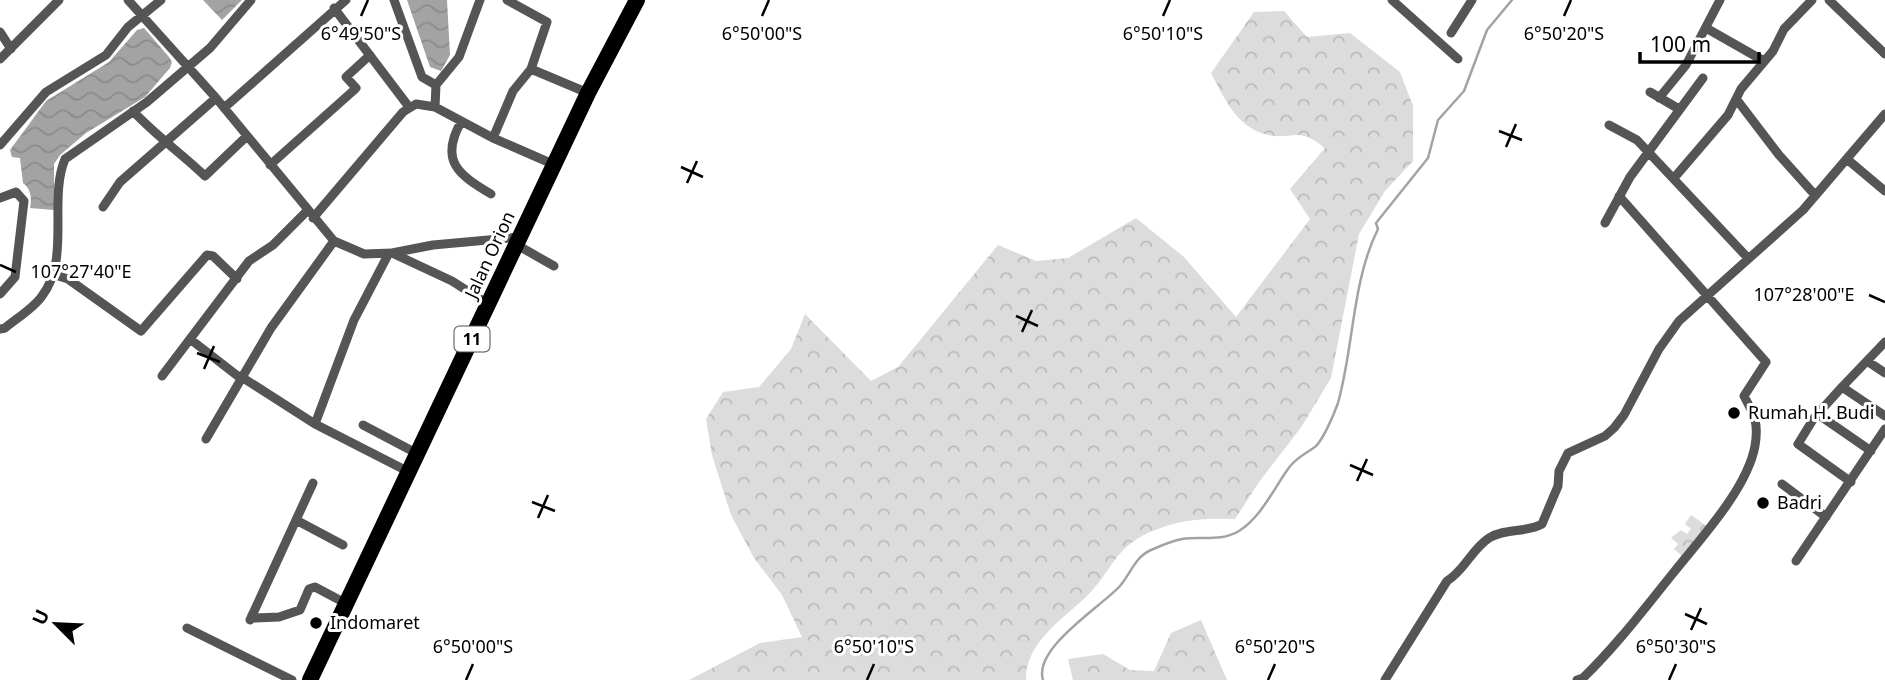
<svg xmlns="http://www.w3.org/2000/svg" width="1885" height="680" font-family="'Noto Sans',sans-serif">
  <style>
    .forest { fill: url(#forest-crowns) }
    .water { fill: url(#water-waves) }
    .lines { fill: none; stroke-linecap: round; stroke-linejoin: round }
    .stream { stroke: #a3a3a3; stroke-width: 2.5 }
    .street { stroke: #555; stroke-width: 9 }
    .highway { stroke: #000; stroke-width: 16 }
    .ticks { fill: none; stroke: #000; stroke-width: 2.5 }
    .poi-dot { fill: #000; stroke: #fff; stroke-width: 2.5 }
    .labels { text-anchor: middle; stroke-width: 6; stroke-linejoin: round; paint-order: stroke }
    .shield { fill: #fff; stroke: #4c4c4c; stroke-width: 2 }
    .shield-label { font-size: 16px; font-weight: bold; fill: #000 }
    .street-label { font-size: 18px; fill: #000; stroke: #fff }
    .poi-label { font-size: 18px; fill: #000; stroke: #fff; text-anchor: start }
    .ticks-label { font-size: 18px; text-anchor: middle; fill: #000; stroke: #fff; stroke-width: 6; stroke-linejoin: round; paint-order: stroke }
  </style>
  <defs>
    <pattern id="forest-crowns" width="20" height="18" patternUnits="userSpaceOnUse" patternTransform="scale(1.75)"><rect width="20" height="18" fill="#dcdcdc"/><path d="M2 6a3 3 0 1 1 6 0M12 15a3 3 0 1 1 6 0" fill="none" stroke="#bbb"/></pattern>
    <pattern id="water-waves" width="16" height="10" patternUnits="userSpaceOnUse" patternTransform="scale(1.75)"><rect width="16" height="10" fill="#a3a3a3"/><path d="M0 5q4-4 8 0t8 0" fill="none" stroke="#8b8b8b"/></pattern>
  </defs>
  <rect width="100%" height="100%" fill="#fff"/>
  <path class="forest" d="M 1284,11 L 1307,37 L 1350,33 L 1400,72 L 1413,106 L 1413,161 L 1385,191 L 1359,234 L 1331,378 L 1302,426 L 1259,482 L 1235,519 C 1207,518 1182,519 1155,530 C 1114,546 1114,569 1087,596 C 1063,619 1025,643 1026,680 L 689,680 L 760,643 L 802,637 L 782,595 L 754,558 L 731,515 L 712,455 L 706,419 L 723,392 L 759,387 L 791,349 L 805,314 L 871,381 L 898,367 L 998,245 L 1036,261 L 1068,258 L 1136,218 L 1184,257 L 1236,317 L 1310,219 L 1290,189 L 1325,148 C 1296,124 1291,142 1264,134 C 1235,125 1224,97 1211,73 L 1254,12 Z
    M 1691,515 L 1708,527 L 1684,558 L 1674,549 L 1678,544 L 1671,538 L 1681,530 L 1687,534 L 1691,529 L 1685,524 Z
    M 1201,620 L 1227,680 L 1073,680 L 1068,659 L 1103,654 L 1130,670 L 1154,671 L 1171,633 Z"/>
  <path class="water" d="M 203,0 L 242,0 L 222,20 Z
    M 407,0 L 447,0 L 450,55 L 441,71 L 430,67 Z
    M 144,28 L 169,57 L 172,62 L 170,68 L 145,97 L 86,133 L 60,155 L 54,164 L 54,210 L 30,208 C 32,198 31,189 23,183 L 20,158 L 12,157 L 10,150 L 46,101 L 109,62 L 137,30 Z"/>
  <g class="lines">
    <path class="stream" d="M 1043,680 C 1033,648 1102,606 1120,586 C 1131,573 1135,557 1151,550 C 1160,546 1172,541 1182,539 C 1201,536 1221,542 1239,531 C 1261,517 1273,490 1288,469 C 1296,457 1306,454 1316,446 C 1324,438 1334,414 1338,403 C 1354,346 1352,281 1378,229 L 1376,223 L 1428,158 L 1438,120 L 1464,91 L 1487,30 L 1512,0"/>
    <path class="street" d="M 128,0 L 216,98 L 334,241 L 364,254 L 392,253 L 452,281 L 488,304
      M 394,0 L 422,77 L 436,85
      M 1392,0 L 1458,59
      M 1829,0 L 1885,54
      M 334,8 L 409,107
      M 1706,28 L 1764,61
      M 0,32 L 11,49
      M 1451,33 L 1472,0
      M 0,59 L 59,0
      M 531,69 L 588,93
      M 1650,92 L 1679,109
      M 1659,98 L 1686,65 L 1720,0
      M 1737,100 L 1779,155 L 1815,195
      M 435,107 L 436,85 L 459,57 L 480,0
      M 224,108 L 346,0
      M 133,111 C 155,135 181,153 205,176 L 247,136
      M 461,122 C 439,161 459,175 491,194
      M 1609,125 L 1637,140 L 1747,257
      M 493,138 L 513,91 L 531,69 L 547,22 L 507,0
      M 0,145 L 46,92 L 106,55 L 128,27 L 161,0
      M 1848,160 L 1885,191
      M 270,165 L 353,91 L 356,88 L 346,77 L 370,55
      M 1674,178 L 1728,115 L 1741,89 L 1773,51 L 1784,29 L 1812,0
      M 0,198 L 16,192 L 24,201 L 15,277 L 0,294
      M 103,207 L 120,182 L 216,98
      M 313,218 L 403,112 L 416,104 L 435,107 L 493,138 L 555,165
      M 1605,223 L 1630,177 L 1703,78
      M 517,245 L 554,266
      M 392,253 L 433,245 L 520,237
      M 52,274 L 68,279 L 141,331 L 207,255 L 213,256 L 237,279
      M 0,329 L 5,328 C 17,318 34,308 42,296 C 71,258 48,200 65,159 L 147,102 L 210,48 L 251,0
      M 190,339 L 239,377
      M 1885,342 L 1842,387 L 1885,416
      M 1867,361 L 1885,373
      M 162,376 L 249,261 L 273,245 L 307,211
      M 240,376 L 315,424 L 409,472
      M 1842,387 L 1814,418 L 1798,444 L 1851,482
      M 1819,415 L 1871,451
      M 315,424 L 354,320 L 389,253
      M 363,425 L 418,454
      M 206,439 L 271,328 L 334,241
      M 1782,484 L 1826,517
      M 296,520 L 343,545
      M 1796,561 L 1885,429
      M 252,615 L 255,618 L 279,617 L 300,610 L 309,589 L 315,587 L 347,604
      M 250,620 L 313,483
      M 187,628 L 292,680
      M 1385,680 L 1447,581 C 1465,570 1471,550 1489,538 C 1505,528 1526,533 1542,524 L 1558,486 L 1559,471 L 1568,453 L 1605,436 L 1614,428 L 1624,415 L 1659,349 L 1679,321 L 1803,210 L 1885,114
      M 1577,680 L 1583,678 C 1617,645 1644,609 1674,572 C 1701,538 1747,489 1755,446 C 1759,422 1754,415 1744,396 L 1766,362 L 1619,196"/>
    <path class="highway" d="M 310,680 L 588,93 L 637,0"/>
  </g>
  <path class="ticks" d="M 361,16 L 368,0M 762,16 L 769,0M 1163,16 L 1170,0M 1564,16 L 1571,0M 1499,131 L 1522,140M 1506,147 L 1516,124M 681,167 L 703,177M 687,183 L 697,161M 0,265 L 16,272M 1869,295 L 1885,302M 1016,316 L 1038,326M 1022,332 L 1032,310M 197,353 L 220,362M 204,369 L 214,346M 1350,465 L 1373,475M 1357,481 L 1367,459M 532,502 L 555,511M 538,518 L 548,495M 1685,614 L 1707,624M 1691,630 L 1701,608M 466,680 L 473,664M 867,680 L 874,664M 1268,680 L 1275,664M 1669,680 L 1676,664"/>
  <g class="poi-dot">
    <circle cx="1734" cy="413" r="7"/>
    <circle cx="1763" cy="503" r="7"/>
    <circle cx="316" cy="623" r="7"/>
  </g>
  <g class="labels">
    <rect class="shield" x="454.5" y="326.5" width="35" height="25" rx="5"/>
    <g class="shield-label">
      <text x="472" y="345">11</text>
    </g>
    <g class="street-label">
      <text transform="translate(490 255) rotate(-65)" y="6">Jalan Orion</text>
    </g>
    <g class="poi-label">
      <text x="1748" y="419">Rumah H. Budi</text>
      <text x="1777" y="509">Badri</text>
      <text x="330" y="629">Indomaret</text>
    </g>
  </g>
  <g class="ticks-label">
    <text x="361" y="40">6°49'50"S</text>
    <text x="762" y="40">6°50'00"S</text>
    <text x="1163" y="40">6°50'10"S</text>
    <text x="1564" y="40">6°50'20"S</text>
    <text x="81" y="278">107°27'40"E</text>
    <text x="1804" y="301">107°28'00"E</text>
    <text x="473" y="653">6°50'00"S</text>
    <text x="874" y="653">6°50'10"S</text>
    <text x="1275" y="653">6°50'20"S</text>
    <text x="1676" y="653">6°50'30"S</text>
  </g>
  <g transform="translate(56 624) rotate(294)" stroke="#ffffff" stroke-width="5" paint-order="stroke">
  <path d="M0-5L12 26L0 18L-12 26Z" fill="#000000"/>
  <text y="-10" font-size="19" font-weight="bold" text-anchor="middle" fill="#000000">U</text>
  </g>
  <path d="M1640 52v10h119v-10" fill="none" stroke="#000000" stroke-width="3.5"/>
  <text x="1650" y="52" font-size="21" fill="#000000" stroke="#ffffff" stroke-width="5" paint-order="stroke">100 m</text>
</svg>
